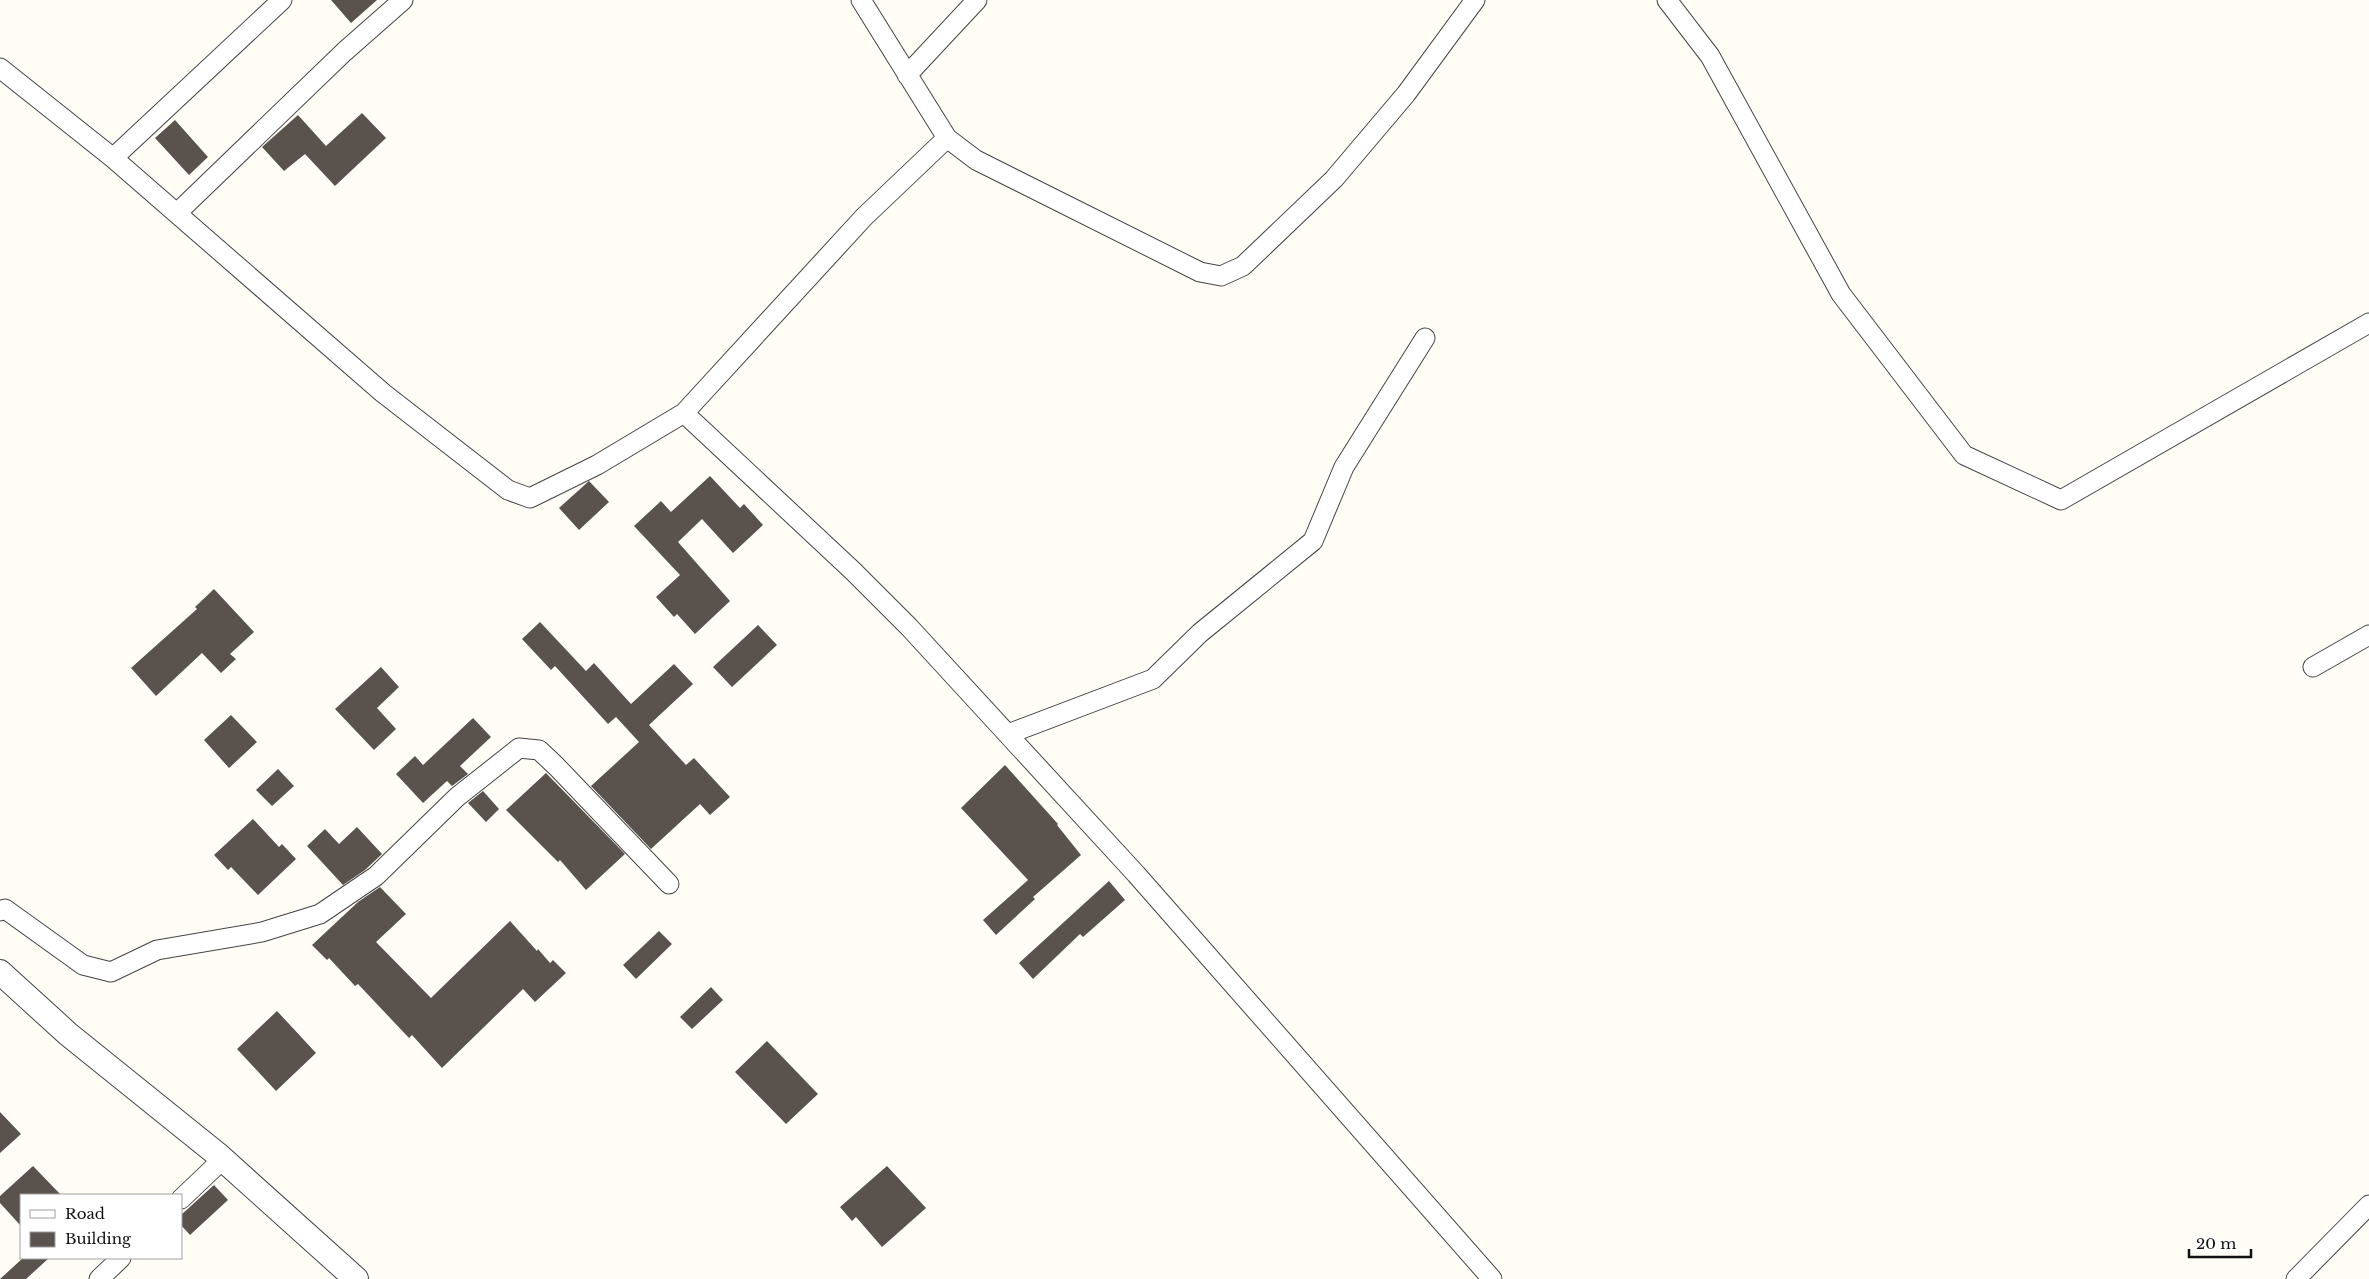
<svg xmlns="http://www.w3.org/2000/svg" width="2369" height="1279" font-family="'Libre Baskerville',serif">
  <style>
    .building { fill: #5a524d }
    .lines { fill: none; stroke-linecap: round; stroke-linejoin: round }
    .minor-casing { stroke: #444; stroke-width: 21 }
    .tertiary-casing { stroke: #444; stroke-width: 26 }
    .minor { stroke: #fff; stroke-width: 19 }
    .tertiary { stroke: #fff; stroke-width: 24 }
  </style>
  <rect width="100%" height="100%" fill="#fffdf5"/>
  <path class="building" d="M 331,0 L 377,0 L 351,23 Z
    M 362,113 L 386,138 L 335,186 L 305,154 L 284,171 L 262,147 L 298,115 L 326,146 Z
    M 175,120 L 208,157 L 189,175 L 155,138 Z
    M 710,476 L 740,508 L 744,504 L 763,525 L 733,553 L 702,519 L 678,542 L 730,601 L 695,634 L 677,614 L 674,617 L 656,597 L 680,575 L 634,526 L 661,501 L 671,512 Z
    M 589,481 L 609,502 L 579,530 L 559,508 Z
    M 214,589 L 254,632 L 230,654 L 236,659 L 221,673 L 202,653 L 156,696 L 131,668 L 197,609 L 195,607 Z
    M 540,622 L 586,671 L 594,663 L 631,704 L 674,664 L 693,684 L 649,725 L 686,765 L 694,758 L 730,797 L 710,815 L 700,804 L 651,849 L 591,786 L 639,742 L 616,717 L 608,724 L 555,666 L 551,670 L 522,639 Z
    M 758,625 L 777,645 L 732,687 L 713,667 Z
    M 381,667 L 399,687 L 377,708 L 396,729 L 374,750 L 335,709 Z
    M 231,715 L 257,742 L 229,768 L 204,740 Z
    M 473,718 L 491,737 L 460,766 L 468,774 L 452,786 L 447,781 L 423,803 L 396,774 L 415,756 L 423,765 Z
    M 1005,765 L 1058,824 L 1057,825 L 1081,855 L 1033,897 L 1035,899 L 996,935 L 983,920 L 1028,880 L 961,808 Z
    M 278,769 L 294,786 L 272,806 L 256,790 Z
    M 546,773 L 625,854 L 586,890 L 560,860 L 558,862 L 506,810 Z
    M 483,791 L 499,809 L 486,822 L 468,803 Z
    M 253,819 L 279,847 L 282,844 L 296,859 L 258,895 L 231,867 L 228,870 L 214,855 Z
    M 357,827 L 382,854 L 365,870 L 343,885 L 307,846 L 325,829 L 339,844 Z
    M 1109,881 L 1125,900 L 1083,937 L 1080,934 L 1033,979 L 1019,963 Z
    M 380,887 L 406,914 L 376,942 L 431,998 L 510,921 L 537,951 L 538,949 L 550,963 L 553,960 L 566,973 L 535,1002 L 523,989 L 442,1068 L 412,1035 L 409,1038 L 358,984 L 355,986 L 329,958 L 327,960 L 312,945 L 358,902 Z
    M 659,931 L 672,944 L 636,979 L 623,965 Z
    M 711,987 L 723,1000 L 692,1029 L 680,1017 Z
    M 277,1011 L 316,1053 L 276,1091 L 237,1049 Z
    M 767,1041 L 818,1094 L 786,1124 L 735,1072 Z
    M 0,1112 L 21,1134 L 0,1153 Z
    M 33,1166 L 61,1195 L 21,1195 L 21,1226 L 0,1203 L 0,1196 Z
    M 887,1166 L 926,1208 L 882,1247 L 856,1217 L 852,1221 L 840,1207 Z
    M 214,1185 L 228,1200 L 190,1235 L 181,1225 L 181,1215 Z
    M 23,1258 L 49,1258 L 26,1279 L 0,1279 Z"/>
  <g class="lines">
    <g class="minor-casing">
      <path id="minor" d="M 861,0 L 947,138 L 976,160 L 1200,272 L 1221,276 L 1243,266 L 1334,179 L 1406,94 L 1475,0
        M 1667,0 L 1710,56 L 1841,294 L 1964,455 L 2061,500 L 2369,323
        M 0,68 L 113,158 L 383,393 L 508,490 L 530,498 L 597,465 L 684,413 L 864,217 L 947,138
        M 907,75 L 977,0
        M 113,158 L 282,0
        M 177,213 L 344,52 L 403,0
        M 684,413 L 853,571 L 909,627 L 1136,874 L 1492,1279
        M 2313,667 L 2369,635
        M 1008,734 L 1153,679 L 1200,633 L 1313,541 L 1344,467 L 1425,338
        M 0,911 L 5,909 L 83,965 L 111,972 L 157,950 L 262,932 L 320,914 L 376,876 L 457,797 L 519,748 L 539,750 L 556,766 L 669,884
        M 181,1199 L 223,1159
        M 99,1279 L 121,1258
        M 2296,1279 L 2369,1205"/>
    </g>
    <g class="tertiary-casing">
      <path id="tertiary" d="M 0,972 L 68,1034 L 217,1154 L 356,1279"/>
    </g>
    <use href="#minor" class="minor"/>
    <use href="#tertiary" class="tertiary"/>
  </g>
  <rect x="20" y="1194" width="162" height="65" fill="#ffffff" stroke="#a0a0a0"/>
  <rect x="30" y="1210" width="25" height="8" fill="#ffffff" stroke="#a0a0a0"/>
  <text x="65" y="1219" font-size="15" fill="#111111">Road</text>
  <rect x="30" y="1232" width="25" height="15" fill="#5a524d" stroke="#a0a0a0"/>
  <text x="65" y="1244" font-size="15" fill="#111111">Building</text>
  <path d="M2189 1249v8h62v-8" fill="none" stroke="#111111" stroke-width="2.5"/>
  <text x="2196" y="1249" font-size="15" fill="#111111" stroke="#ffffff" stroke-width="4" paint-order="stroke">20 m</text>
</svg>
